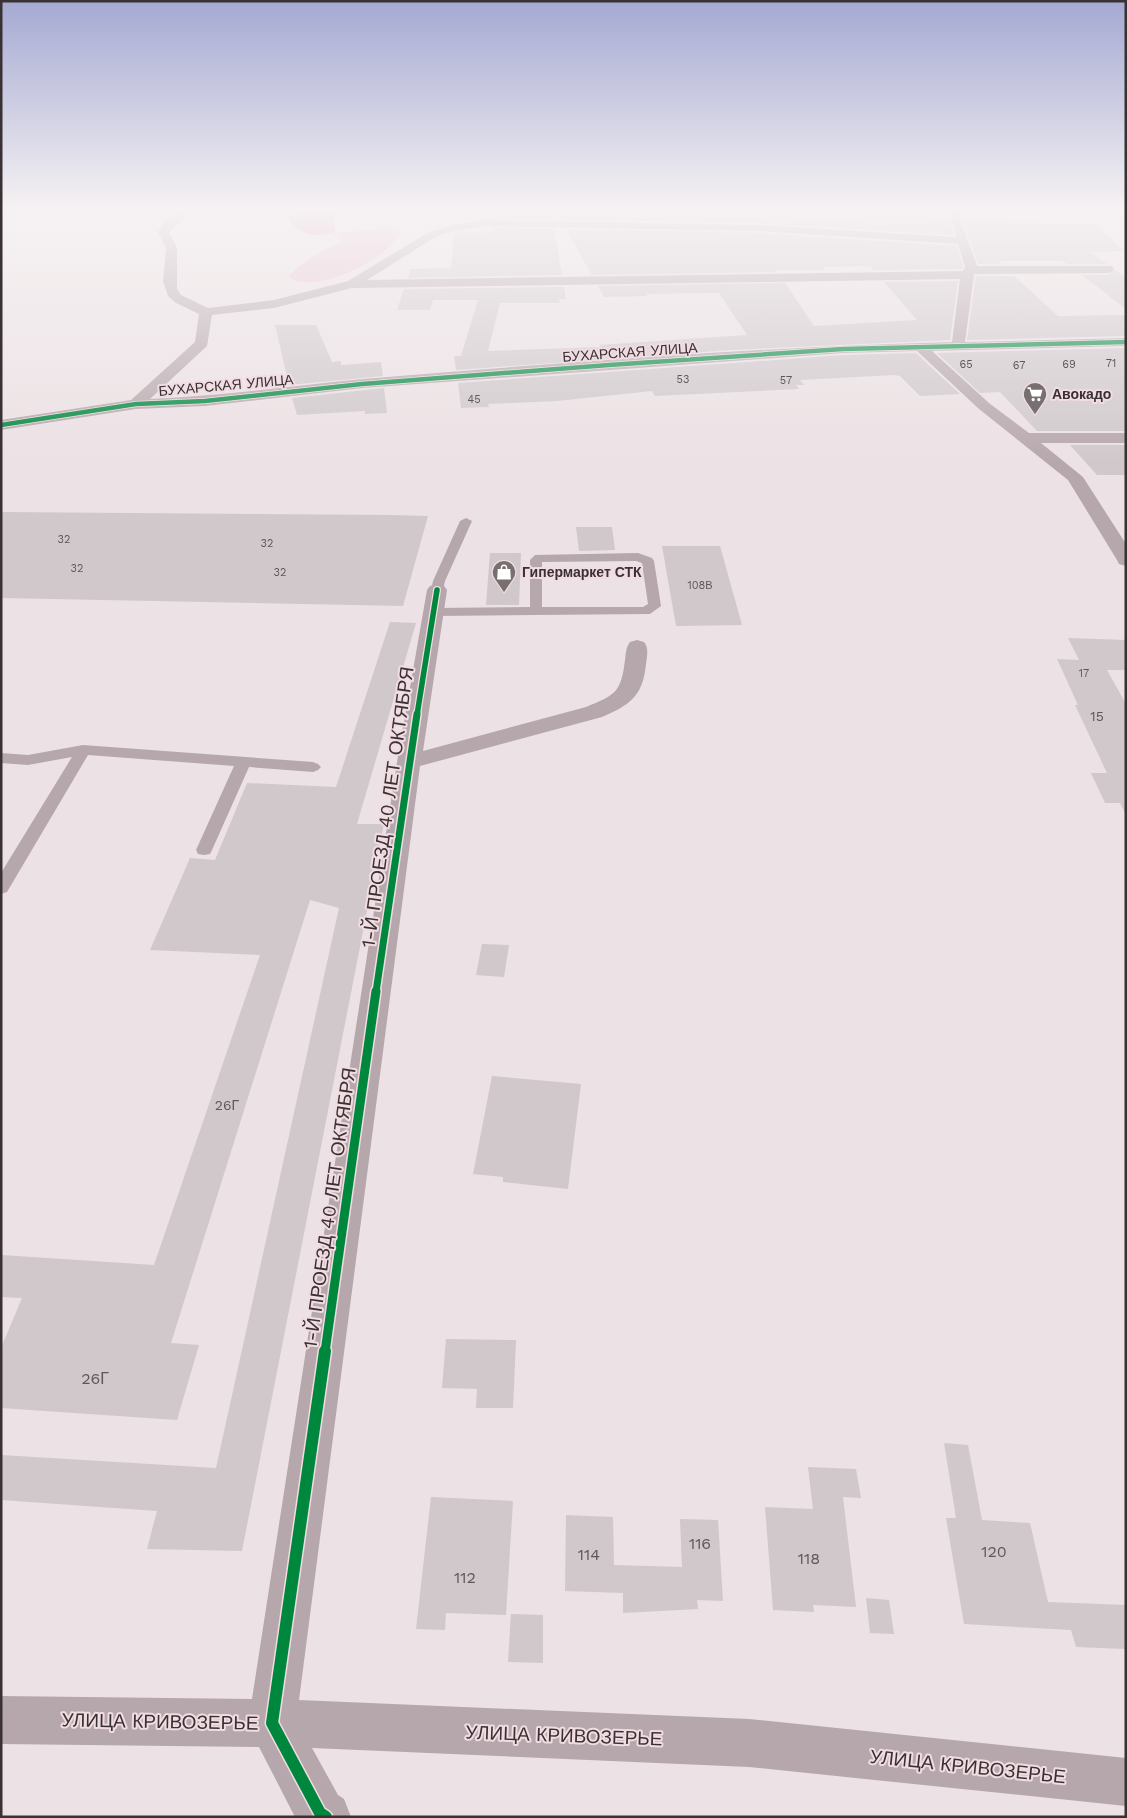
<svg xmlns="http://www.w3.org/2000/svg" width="1127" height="1818" font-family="'Work Sans',sans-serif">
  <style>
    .green { fill: #e9bfcc }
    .water { fill: #df98b0 }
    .building { fill: #d0c8cb }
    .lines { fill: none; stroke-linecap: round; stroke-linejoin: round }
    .service { fill: #b6a7ac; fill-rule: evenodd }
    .minor { fill: #b6a7ac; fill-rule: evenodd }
    .cycleway-far4-casing { stroke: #f1dce2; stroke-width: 6 }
    .cycleway-far3-casing { stroke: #f1dce2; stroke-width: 8 }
    .cycleway-far2-casing { stroke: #f1dce2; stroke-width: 10 }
    .cycleway-far1-casing { stroke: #f1dce2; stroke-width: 12 }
    .cycleway-casing { stroke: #f1dce2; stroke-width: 15 }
    .cycleway-far4 { stroke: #00873e; stroke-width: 4.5 }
    .cycleway-far3 { stroke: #00873e; stroke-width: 5.5 }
    .cycleway-far2 { stroke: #00873e; stroke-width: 7 }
    .cycleway-far1 { stroke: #00873e; stroke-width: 9 }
    .cycleway { stroke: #00873e; stroke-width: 12 }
    .labels { text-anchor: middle; stroke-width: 4; stroke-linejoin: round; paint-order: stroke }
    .far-number-label { font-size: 11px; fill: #5f5759 }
    .far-street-label { font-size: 14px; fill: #393133; stroke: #f1dce2 }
    .far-poi-label { font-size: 14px; font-weight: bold; fill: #393133; stroke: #f1dce2; text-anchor: start }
    .number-label { font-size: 14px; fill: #5f5759 }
    .near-number-label { font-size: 16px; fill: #5f5759 }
    .near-street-label { font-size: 19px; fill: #393133; stroke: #f1dce2 }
  </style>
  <rect width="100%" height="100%" fill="#ece1e4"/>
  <path class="green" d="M 384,228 L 396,228 L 400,231 C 392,258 314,296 289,277 L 289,275 L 310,258 L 343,241 L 339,236 L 327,234 Z"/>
  <path class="water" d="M 294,209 L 345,209 L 334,219 L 335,232 C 317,238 297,236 288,217 Z"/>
  <path class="building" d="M 508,210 L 551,211 L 552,219 L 500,218 Z
    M 863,212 L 928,212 L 934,221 L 950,221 L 954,235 L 758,223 L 561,220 L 558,214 L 641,214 L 767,218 L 767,216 L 864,217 Z
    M 963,221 L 1095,224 L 1124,251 L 1090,252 L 1107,264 L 1067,264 L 1063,261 L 998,261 L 1002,264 L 978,264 Z
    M 495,228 L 554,229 L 562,275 L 408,278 L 410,269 L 451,268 L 454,233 L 493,232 Z
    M 566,229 L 758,233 L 957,246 L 963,267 L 962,269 L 873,270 L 870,266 L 823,267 L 824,270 L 776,270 L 777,272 L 592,275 Z
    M 1115,270 L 1126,278 L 1126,309 L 1082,275 L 1108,275 Z
    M 976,276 L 1014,276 L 1058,316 L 1126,315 L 1126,336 L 967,340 Z
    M 958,281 L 950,340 L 731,350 L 456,370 L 454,356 L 461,356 L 478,300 L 433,300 L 430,310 L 397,310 L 404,289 L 564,287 L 566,299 L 559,299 L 560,303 L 500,303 L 488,351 L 601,347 L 599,345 L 747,335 L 719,293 L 647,294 L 647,296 L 604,297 L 598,286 L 785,283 L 814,326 L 917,320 L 884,282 Z
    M 275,325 L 316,325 L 332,362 L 341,361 L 341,365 L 381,362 L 383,376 L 289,385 Z
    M 1126,348 L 1126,431 L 1037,431 L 1000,392 L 980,393 L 937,353 Z
    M 916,353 L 960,394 L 920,396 L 900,376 L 895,375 L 800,380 L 804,385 L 796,385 L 799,389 L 655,396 L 652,391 L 557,401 L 488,404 L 489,407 L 461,408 L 458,383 L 843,355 Z
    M 384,388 L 387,413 L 365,414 L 365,411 L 297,415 L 292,398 Z
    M 1070,445 L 1126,445 L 1126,475 L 1097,475 Z
    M 1,512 L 390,515 L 428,516 L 403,606 L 1,598 Z
    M 576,527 L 612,527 L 615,550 L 579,551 Z
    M 662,546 L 720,546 L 742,625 L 676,626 Z
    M 490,553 L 521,553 L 519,605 L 486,605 Z
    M 390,622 L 416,623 L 357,824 L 384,824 L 242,1551 L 147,1549 L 157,1511 L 1,1500 L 1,1455 L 216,1468 L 339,908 L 310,900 L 171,1343 L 199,1345 L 177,1420 L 1,1408 L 1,1348 L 22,1298 L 1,1297 L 1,1255 L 154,1265 L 260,955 L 150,950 L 190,858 L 215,860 L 247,783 L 336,787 Z
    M 1068,638 L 1126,640 L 1125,670 L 1107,670 L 1126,704 L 1126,815 L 1120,803 L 1105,803 L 1091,773 L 1107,773 L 1075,705 L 1078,705 L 1057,659 L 1079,660 Z
    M 482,944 L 509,945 L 504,977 L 476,975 Z
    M 492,1076 L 581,1084 L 568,1189 L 503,1182 L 503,1177 L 473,1174 Z
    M 446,1339 L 516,1340 L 513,1408 L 476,1408 L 477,1389 L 442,1388 Z
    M 944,1443 L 968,1445 L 982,1520 L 1030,1523 L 1048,1602 L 1126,1605 L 1126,1649 L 1076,1647 L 1071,1630 L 964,1624 L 946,1518 L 956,1518 Z
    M 808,1467 L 856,1469 L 861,1498 L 843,1497 L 856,1607 L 813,1605 L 814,1612 L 773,1610 L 765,1507 L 813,1509 Z
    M 431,1497 L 513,1501 L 506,1615 L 446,1613 L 445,1630 L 416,1629 Z
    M 566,1515 L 613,1517 L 614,1565 L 682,1567 L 680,1519 L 718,1520 L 723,1601 L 697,1600 L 698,1609 L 623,1613 L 623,1593 L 565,1591 Z
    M 866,1598 L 889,1600 L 894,1634 L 870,1633 Z
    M 511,1614 L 543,1615 L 543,1663 L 508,1662 Z"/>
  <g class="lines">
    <path class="service" d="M 466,518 L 472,521 L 445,581 L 443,590 L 437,594 L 433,593 L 431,590 L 433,581 L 460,521 Z
      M 638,553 L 652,558 L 654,561 L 661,606 L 650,614 L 433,616 L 427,612 L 433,608 L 530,607 L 530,560 L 535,555 ZM 636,561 L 642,563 L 648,604 L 643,607 L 542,607 L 542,562 Z
      M 83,745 L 313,762 L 318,764 L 321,767 L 318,770 L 313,772 L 249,767 L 212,850 L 210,854 L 204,855 L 198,854 L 196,850 L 234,766 L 88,755 L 7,892 L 1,894 L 1,873 L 72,757 L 28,765 L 1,763 L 1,753 L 28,755 Z"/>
    <path class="minor" d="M 183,209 L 194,209 L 169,232 L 177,248 L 177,289 L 181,295 L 208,308 L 274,300 L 348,281 L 429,232 L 453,225 L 485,220 L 758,225 L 956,237 L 949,209 L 959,209 L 960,218 L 977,266 L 1112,266 L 1114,269 L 1112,272 L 1108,273 L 974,274 L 965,342 L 1126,338 L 1126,346 L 932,351 L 989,403 L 1029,433 L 1126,433 L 1126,443 L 1041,443 L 1083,477 L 1126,544 L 1126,566 L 1119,564 L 1117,560 L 1068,480 L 979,409 L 917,351 L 843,353 L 362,388 L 205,406 L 136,409 L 1,430 L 1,420 L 131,400 L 195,342 L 199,314 L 176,303 L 168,296 L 163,281 L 166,248 L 158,232 L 164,223 ZM 485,226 L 758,231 L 958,244 L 965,267 L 963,271 L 367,280 L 437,236 L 454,231 ZM 960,279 L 952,342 C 755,347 559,363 363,379 C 292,386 222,396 150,399 L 207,346 L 212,315 L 274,308 L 352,288 Z
      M 437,584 L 444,586 L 447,590 L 423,751 L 586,707 C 615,695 621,693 625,660 C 626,653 626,647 630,642 L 637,640 L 644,642 C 649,648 647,656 646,664 C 643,696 630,705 602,717 L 420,766 L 299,1700 L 749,1719 L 1126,1758 L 1126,1806 L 749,1767 L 312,1748 L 338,1795 L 344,1799 L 351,1817 L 295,1817 L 259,1747 L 1,1744 L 1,1696 L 252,1699 L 397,762 L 427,590 L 430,586 Z"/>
    <g class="cycleway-far4-casing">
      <path id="cycleway-far4" d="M 1,425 L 136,404 L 205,401 L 362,384 L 609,365 L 843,349 L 1126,342"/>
    </g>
    <g class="cycleway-far3-casing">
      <path id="cycleway-far3" d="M 417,715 L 437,590"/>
    </g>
    <g class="cycleway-far2-casing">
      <path id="cycleway-far2" d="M 376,992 L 417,714"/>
    </g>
    <g class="cycleway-far1-casing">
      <path id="cycleway-far1" d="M 325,1352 L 376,991"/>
    </g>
    <g class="cycleway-casing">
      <path id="cycleway" d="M 325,1351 L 272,1723 L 320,1813 L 326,1817"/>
    </g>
    <use href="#cycleway-far4" class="cycleway-far4"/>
    <use href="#cycleway-far3" class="cycleway-far3"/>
    <use href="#cycleway-far2" class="cycleway-far2"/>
    <use href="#cycleway-far1" class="cycleway-far1"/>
    <use href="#cycleway" class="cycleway"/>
  </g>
  <linearGradient id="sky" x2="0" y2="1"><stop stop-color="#a4a9d2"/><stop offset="0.45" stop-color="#f6f2f3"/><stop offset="1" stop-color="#f6f2f3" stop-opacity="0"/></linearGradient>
  <rect width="1127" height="464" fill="url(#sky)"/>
  <defs>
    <g id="supermarket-pin" transform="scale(1.25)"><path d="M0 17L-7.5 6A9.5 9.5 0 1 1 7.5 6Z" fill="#786f71" stroke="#f1dce2"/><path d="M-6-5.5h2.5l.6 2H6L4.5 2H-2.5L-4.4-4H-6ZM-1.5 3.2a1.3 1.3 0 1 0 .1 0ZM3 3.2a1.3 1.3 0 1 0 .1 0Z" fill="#fff"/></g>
    <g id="shop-pin" transform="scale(1.25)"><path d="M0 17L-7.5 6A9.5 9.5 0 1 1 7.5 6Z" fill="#786f71" stroke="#f1dce2"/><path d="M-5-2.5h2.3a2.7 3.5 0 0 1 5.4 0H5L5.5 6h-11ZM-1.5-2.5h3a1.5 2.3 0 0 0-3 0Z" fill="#fff"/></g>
  </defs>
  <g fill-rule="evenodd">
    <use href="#supermarket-pin" x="1035" y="394"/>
    <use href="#shop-pin" x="504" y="572"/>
  </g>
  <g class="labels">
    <g class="far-number-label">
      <text x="1111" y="367">71</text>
      <text x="966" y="368">65</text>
      <text x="1069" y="368">69</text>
      <text x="1019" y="369">67</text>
      <text x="683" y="383">53</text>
      <text x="786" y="384">57</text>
      <text x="474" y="403">45</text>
      <text x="64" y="543">32</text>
      <text x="267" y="547">32</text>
      <text x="77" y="572">32</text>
      <text x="280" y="576">32</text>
      <text x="700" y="589">108В</text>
      <text x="1084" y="677">17</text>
    </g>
    <g class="far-street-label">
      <text transform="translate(630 352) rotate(-4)" y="5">БУХАРСКАЯ УЛИЦА</text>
      <text transform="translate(226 385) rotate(-5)" y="5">БУХАРСКАЯ УЛИЦА</text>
    </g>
    <g class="far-poi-label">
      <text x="1052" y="399">Авокадо</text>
      <text x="522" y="577">Гипермаркет СТК</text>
    </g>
    <g class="number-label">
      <text x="1097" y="721">15</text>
      <text x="227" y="1110">26Г</text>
    </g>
    <g class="near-number-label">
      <text x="95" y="1384">26Г</text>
      <text x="700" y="1549">116</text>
      <text x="994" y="1557">120</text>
      <text x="589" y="1560">114</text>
      <text x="809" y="1564">118</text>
      <text x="465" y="1583">112</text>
    </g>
    <g class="near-street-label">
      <text transform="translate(387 807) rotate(-82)" y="7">1-Й ПРОЕЗД 40 ЛЕТ ОКТЯБРЯ</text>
      <text transform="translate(329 1208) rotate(-82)" y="7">1-Й ПРОЕЗД 40 ЛЕТ ОКТЯБРЯ</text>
      <text transform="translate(160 1721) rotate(1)" y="7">УЛИЦА КРИВОЗЕРЬЕ</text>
      <text transform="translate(564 1735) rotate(2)" y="7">УЛИЦА КРИВОЗЕРЬЕ</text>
      <text transform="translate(968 1766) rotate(6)" y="7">УЛИЦА КРИВОЗЕРЬЕ</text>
    </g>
  </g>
  <rect width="1127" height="1818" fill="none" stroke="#393133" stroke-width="5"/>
</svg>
